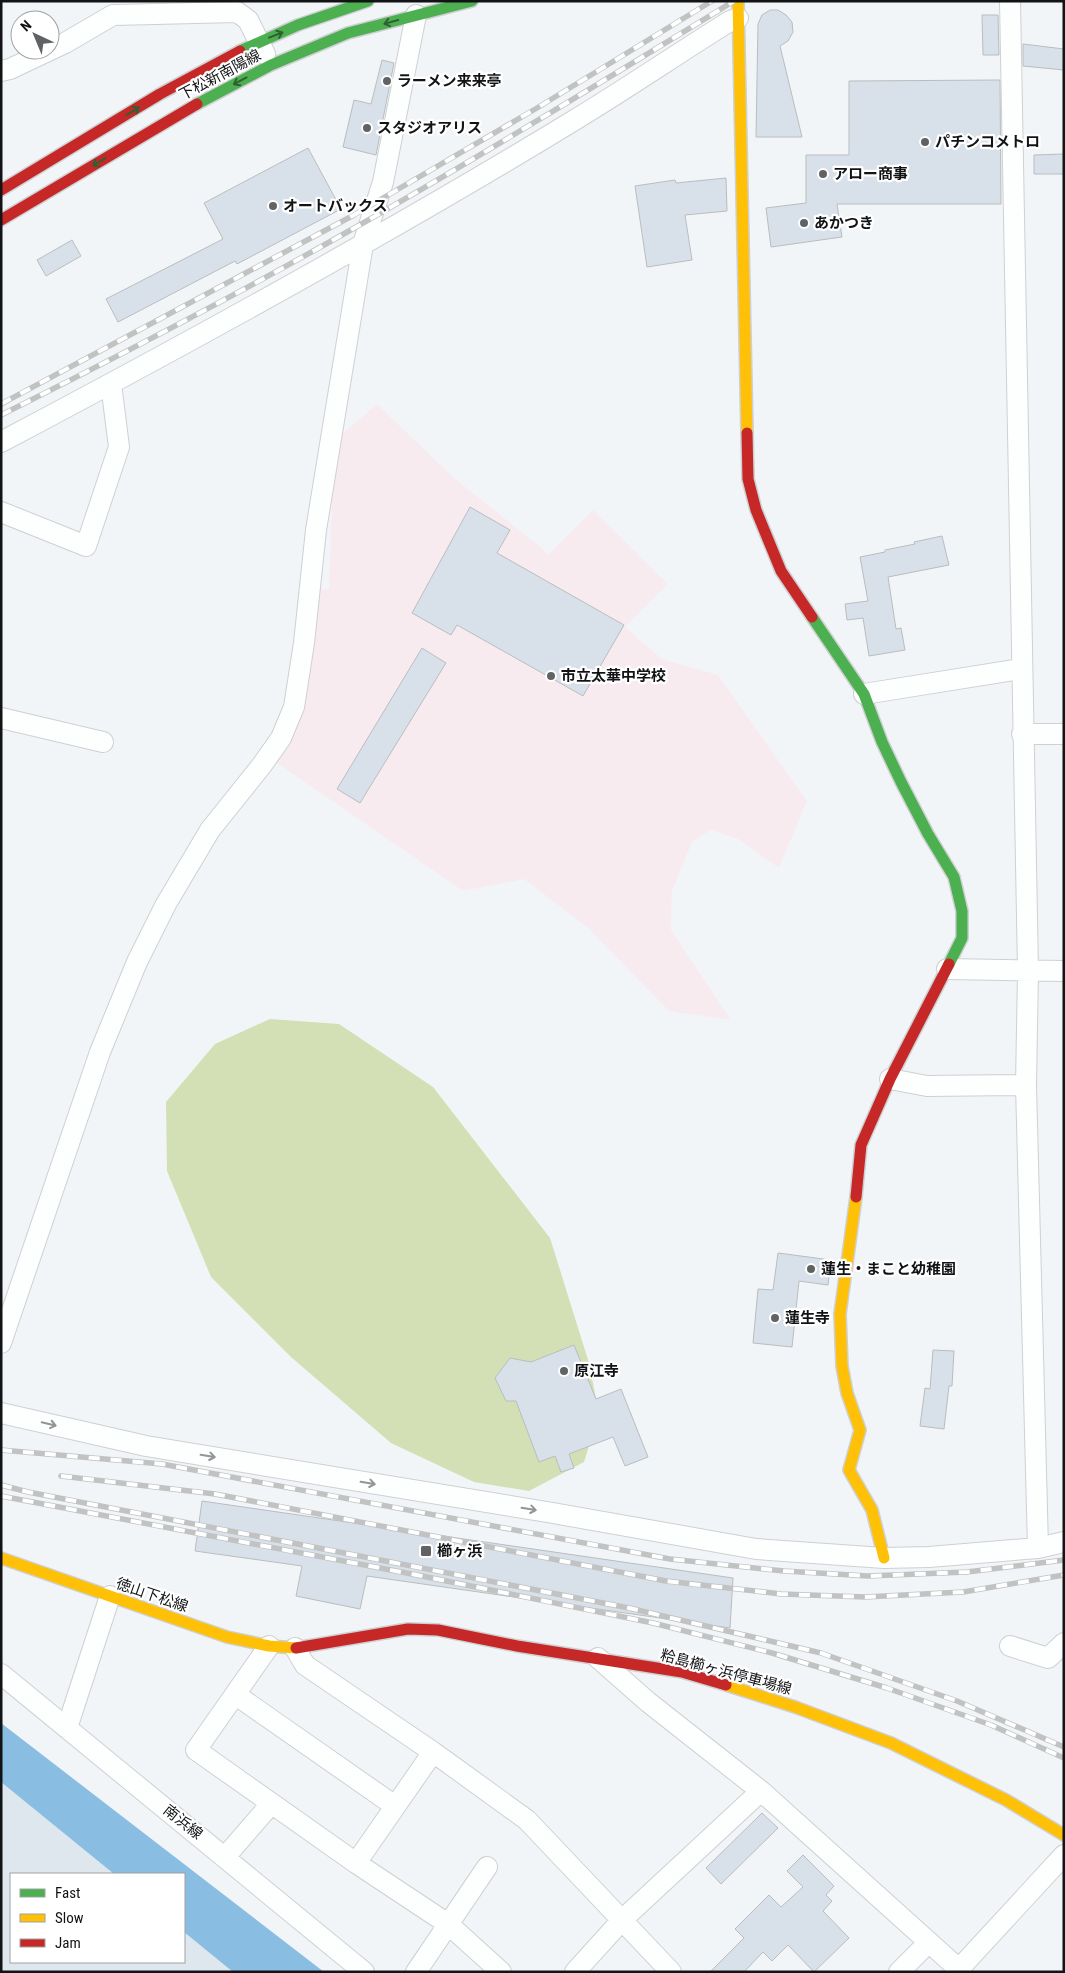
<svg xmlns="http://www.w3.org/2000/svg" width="1065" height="1973" font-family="'Roboto Condensed','Noto Sans JP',sans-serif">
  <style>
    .built { fill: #dee7ee }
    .education { fill: #f8ebf0 }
    .forest { fill: #d3dfb4 }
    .water { fill: #89bde2 }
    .building { fill: #d8e1e9; stroke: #babdbf }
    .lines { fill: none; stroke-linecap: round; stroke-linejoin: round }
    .street-casing { stroke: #ced0d2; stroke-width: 22 }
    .fast-casing { stroke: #ced0d2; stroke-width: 14 }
    .slow-casing { stroke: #ced0d2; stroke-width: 14 }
    .jam-casing { stroke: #ced0d2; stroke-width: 14 }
    .street { stroke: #fdfefe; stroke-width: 20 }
    .fast { stroke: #4caf50; stroke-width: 11 }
    .slow { stroke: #ffc107; stroke-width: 11 }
    .jam { stroke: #c62828; stroke-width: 11 }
    .rail-casing { stroke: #c1c2c2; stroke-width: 5.5 }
    .rail { stroke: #fff; stroke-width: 4; stroke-dasharray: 11; stroke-linecap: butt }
    .oneway { stroke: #2e6132 }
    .oneway2 { stroke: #939495 }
    .poi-dot { fill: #606264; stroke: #fff; stroke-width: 2 }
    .labels { text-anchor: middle; stroke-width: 4.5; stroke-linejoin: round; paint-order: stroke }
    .street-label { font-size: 15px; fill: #111315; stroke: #fff }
    .poi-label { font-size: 15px; font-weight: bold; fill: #111315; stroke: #fff; text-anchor: start }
  </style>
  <rect width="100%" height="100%" fill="#f2f5f8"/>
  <path class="built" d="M 1,1782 L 114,1874 L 11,1874 L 11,1962 L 184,1962 L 184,1932 L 233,1972 L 1,1972 Z"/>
  <path class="education" d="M 377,404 L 453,477 L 549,554 L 593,510 L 668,584 L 625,627 L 662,659 L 718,675 L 807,801 L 779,868 L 738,839 L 711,830 L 692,842 L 672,891 L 671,930 L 731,1020 L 669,1011 L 587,927 L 524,879 L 463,891 L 274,761 L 312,665 L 316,590 L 329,589 L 334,441 Z"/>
  <path class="forest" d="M 270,1019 L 339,1024 L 433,1087 L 550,1238 L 589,1363 L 599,1414 L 584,1462 L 529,1491 L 474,1482 L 391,1443 L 291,1357 L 211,1277 L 167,1171 L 166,1102 L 215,1044 Z"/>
  <path class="water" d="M 1,1723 L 324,1972 L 233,1972 L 184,1932 L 184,1874 L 114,1874 L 1,1782 Z"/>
  <path class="building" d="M 770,10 L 778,10 L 786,15 L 792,22 L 793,32 L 788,41 L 780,46 L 802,137 L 756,137 L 758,24 L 762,15 Z
    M 982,15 L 998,15 L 999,55 L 983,55 Z
    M 1023,44 L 1064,49 L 1064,70 L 1023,66 Z
    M 382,60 L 394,63 L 376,155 L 343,147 L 354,100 L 371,104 Z
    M 1000,80 L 1001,204 L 837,204 L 842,237 L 771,247 L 766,208 L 806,203 L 806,155 L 849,155 L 849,81 Z
    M 308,148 L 341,209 L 237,264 L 235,261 L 118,322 L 106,299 L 223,239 L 204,203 Z
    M 1064,154 L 1064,174 L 1034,174 L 1034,155 Z
    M 726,178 L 727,211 L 685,215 L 692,260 L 647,267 L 635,186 L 675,180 L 676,183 Z
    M 72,240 L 81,256 L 46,276 L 37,260 Z
    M 470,507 L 510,530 L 497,553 L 624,625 L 583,696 L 457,625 L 451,635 L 412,613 Z
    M 942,536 L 949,565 L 888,577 L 896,629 L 901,628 L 905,650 L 869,656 L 863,618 L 847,620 L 845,604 L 868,601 L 860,557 L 885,552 L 885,550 L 915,544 L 914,542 Z
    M 422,648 L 446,663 L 360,803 L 337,789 Z
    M 778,1253 L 831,1260 L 828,1285 L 799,1281 L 792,1347 L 753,1343 L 758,1289 L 773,1290 Z
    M 574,1345 L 596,1399 L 621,1389 L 648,1457 L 625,1466 L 613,1437 L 569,1454 L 574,1468 L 561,1472 L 555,1456 L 539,1462 L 516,1401 L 506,1401 L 495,1378 L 510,1358 L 531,1362 Z
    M 933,1350 L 954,1351 L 952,1386 L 949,1386 L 944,1429 L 920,1426 L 925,1388 L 930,1389 Z
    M 202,1501 L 733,1578 L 730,1628 L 367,1576 L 360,1609 L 296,1596 L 302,1566 L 195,1551 Z
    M 762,1813 L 778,1828 L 721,1884 L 706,1868 Z
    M 803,1855 L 834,1886 L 826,1895 L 832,1901 L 823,1911 L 849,1938 L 814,1972 L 788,1945 L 772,1961 L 763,1952 L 744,1972 L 710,1972 L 744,1938 L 735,1929 L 769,1895 L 781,1907 L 803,1887 L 787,1871 Z"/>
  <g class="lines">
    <g class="street-casing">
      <path id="street" d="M 1010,1 L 1028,971 L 1026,1085 L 1038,1548
        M 1,71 L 10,69 L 65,43 L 113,15 L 237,12 L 248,20 L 265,54
        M 1,442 C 194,340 386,235 573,121 C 626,89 677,54 730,21 L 738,18
        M 1,512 L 86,546 L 119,447 L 111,384
        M 864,694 L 1021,669
        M 1,718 L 103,742
        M 1022,734 L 1064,734
        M 947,969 L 1064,971
        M 890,1079 L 927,1086 L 1026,1085
        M 1,1343 L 100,1052 L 137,962 L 166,904 L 210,830 L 262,765 L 281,738 L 294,707 L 304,643 L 316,530 L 363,244 L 383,182 L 416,15
        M 1,1413 L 146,1446 L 553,1513 L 756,1549 L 884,1558 L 929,1557 L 1038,1548 L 1064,1542
        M 269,1646 L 196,1750 L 356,1863 L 448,1924 L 501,1972
        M 1010,1646 L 1048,1658 L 1064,1643
        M 295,1648 L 305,1665 L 433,1752 L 527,1820 L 671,1972
        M 598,1658 L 648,1702 L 761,1791 L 962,1972
        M 1,1674 L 364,1972
        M 236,1695 L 395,1806
        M 67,1728 L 110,1596
        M 225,1857 L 271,1804
        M 356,1863 L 433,1752
        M 959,1969 L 1064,1855
        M 416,1972 L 487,1867
        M 575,1972 L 622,1920 L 761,1791
        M 899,1972 L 929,1942"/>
    </g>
    <g class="fast-casing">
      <path id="fast" d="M 240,51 L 298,25 L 368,1
        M 197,104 L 271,65 L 348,33 L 472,1
        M 812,617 L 864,694 L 882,742 L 901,782 L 928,834 L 954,877 L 962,911 L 962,938 L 949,964"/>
    </g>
    <g class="slow-casing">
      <path id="slow" d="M 738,1 L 747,433
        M 856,1197 L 840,1314 L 842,1366 L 847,1393 L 860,1430 L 849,1470 L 872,1510 L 884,1558
        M 1,1558 L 227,1637 L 269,1646 L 296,1648
        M 726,1685 L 795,1707 L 891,1743 L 1006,1800 L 1064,1835"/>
    </g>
    <g class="jam-casing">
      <path id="jam" d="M 1,190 L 160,94 L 240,51
        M 1,220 L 197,104
        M 747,433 L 748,479 L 756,510 L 781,571 L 812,617
        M 856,1197 L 861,1145 L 890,1079 L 949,964
        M 296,1648 L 408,1629 L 438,1630 L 517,1646 L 682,1672 L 726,1685"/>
    </g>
    <use href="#street" class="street"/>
    <use href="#fast" class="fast"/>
    <use href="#slow" class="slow"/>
    <use href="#jam" class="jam"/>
    <g class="rail-casing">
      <path id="rail" d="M 1,404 L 354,215 L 537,108 L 712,1
        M 1,415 C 121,355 240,293 356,227 C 484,154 608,78 734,1
        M 1,1450 L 162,1464 L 670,1559 L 784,1571 L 868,1576 L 967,1572 L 1064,1560
        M 61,1476 L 215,1494 L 666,1581 L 781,1594 L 865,1597 L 963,1592 L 1064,1575
        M 1,1485 L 28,1492 L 629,1608 L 821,1653 L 957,1701 L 1064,1747
        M 1,1496 L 417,1575 L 653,1623 L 772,1653 L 887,1688 L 991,1725 L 1064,1758"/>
    </g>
    <use href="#rail" class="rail"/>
  </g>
  <defs><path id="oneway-shaft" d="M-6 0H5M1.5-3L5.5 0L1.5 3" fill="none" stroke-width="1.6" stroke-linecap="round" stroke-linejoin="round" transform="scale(1.25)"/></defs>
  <g class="oneway">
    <use href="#oneway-shaft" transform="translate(391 22) rotate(165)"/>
    <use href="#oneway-shaft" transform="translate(276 35) rotate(-21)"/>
    <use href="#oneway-shaft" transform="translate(240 81) rotate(152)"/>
    <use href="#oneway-shaft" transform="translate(133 111) rotate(-31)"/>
    <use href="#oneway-shaft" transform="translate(99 162) rotate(149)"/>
  </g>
  <g class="oneway2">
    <use href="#oneway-shaft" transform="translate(49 1424) rotate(13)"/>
    <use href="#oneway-shaft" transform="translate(208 1456) rotate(9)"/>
    <use href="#oneway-shaft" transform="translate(368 1483) rotate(9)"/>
    <use href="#oneway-shaft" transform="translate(529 1509) rotate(9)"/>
  </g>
  <g class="poi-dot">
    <circle cx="387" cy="81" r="5"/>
    <circle cx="367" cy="128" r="5"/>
    <circle cx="925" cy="142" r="5"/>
    <circle cx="823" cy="174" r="5"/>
    <circle cx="273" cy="206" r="5"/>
    <circle cx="804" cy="223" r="5"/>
    <circle cx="551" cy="676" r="5"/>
    <circle cx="811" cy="1269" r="5"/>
    <circle cx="775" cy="1318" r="5"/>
    <circle cx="564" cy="1371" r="5"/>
    <rect x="420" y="1545" width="12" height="12" rx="2.5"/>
  </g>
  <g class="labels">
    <g class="street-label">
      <text transform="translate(220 75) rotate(-28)" y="5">下松新南陽線</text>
      <text transform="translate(152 1595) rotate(19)" y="5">徳山下松線</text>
      <text transform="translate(726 1672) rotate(15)" y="5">粭島櫛ヶ浜停車場線</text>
      <text transform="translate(183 1822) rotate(39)" y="5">南浜線</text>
    </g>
    <g class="poi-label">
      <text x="397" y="86">ラーメン来来亭</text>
      <text x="377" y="133">スタジオアリス</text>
      <text x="935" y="147">パチンコメトロ</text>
      <text x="833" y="179">アロー商事</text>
      <text x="283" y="211">オートバックス</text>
      <text x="814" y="228">あかつき</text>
      <text x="561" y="681">市立太華中学校</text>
      <text x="821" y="1274">蓮生・まこと幼稚園</text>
      <text x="785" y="1323">蓮生寺</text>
      <text x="574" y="1376">原江寺</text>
      <text x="437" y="1556">櫛ヶ浜</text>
    </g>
  </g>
  <rect width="1065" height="1973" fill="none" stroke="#111315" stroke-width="5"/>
  <rect x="10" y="1873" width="175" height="90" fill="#ffffff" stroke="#a0a1a1"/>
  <rect x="20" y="1889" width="25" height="8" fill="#4caf50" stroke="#a0a1a1"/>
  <text x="55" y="1898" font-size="15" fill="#111315">Fast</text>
  <rect x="20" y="1914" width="25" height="8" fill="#ffc107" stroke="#a0a1a1"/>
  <text x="55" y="1923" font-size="15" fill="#111315">Slow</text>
  <rect x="20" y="1939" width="25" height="8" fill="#c62828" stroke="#a0a1a1"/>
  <text x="55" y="1948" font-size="15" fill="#111315">Jam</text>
  <g transform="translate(35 35) rotate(316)"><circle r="24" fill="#ffffff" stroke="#a0a1a1"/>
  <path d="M0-4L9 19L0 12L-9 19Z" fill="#606264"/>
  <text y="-8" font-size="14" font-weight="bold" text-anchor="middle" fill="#111315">N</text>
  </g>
</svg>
